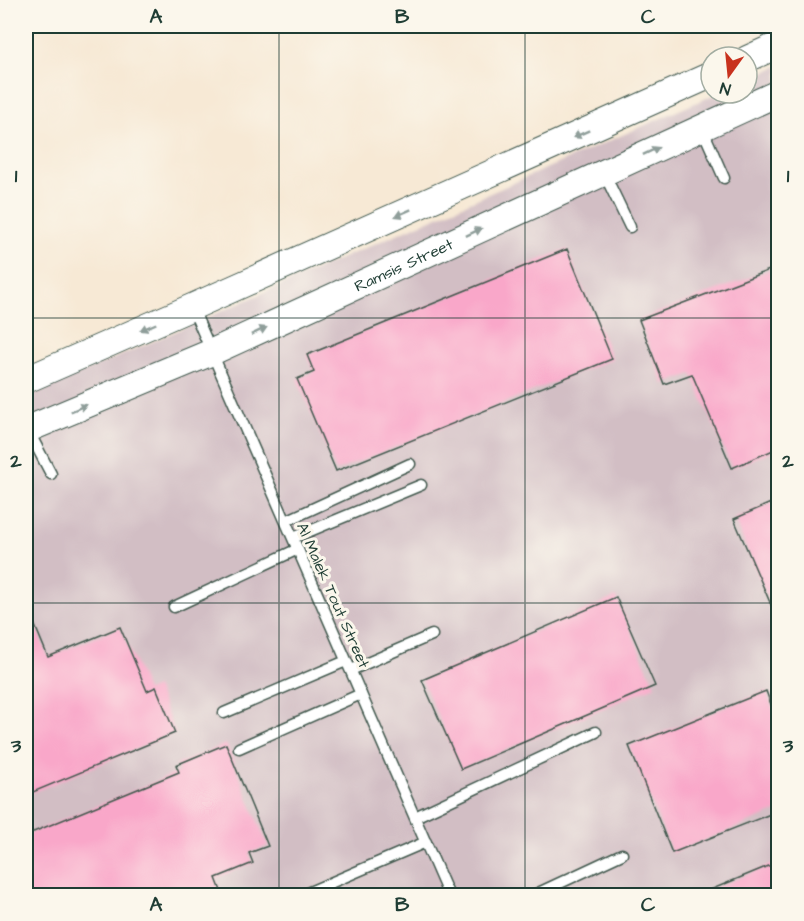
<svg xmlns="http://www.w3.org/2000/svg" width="804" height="921" font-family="'Architects Daughter',sans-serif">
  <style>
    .industrial { fill: #d2bec4 }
    .building { fill: #f9a7c9 }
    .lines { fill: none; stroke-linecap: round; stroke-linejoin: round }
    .service-casing { stroke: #3f574c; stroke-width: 13 }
    .tertiary-casing { stroke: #3f574c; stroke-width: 28 }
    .service { stroke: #fff; stroke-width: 10 }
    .tertiary { stroke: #fff; stroke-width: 26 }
    .oneway { fill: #8f9e9a }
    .grid { fill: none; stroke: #1f3d34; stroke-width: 1.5; stroke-opacity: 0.55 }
    .labels { text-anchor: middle; stroke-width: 6; stroke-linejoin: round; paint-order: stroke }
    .street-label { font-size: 16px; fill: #1f3d34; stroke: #fbf7ec }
    .neatline { fill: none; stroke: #1f3d34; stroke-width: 2 }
    .grid-label { font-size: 20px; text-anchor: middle; font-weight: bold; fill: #1f3d34 }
  </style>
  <rect width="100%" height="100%" fill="#fbf7ec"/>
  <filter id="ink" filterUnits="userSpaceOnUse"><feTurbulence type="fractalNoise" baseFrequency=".0167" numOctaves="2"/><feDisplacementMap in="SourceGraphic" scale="12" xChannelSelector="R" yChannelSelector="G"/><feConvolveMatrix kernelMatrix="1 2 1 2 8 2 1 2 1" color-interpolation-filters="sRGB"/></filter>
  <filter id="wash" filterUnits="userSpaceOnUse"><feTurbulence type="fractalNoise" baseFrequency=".008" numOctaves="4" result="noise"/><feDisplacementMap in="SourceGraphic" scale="24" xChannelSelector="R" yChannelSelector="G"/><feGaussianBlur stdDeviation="1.35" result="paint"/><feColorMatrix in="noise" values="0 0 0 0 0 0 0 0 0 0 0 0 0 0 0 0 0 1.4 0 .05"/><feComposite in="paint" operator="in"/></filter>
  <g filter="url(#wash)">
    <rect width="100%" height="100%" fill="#f7e9d5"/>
    <path class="industrial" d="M 778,66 L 778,895 L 26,895 L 26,397 L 718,93 L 747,93 L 747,80 Z"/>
    <g id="blocks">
      <path class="building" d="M 567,249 L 612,359 L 336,471 L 297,379 L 314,372 L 307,355 Z
        M 772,269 L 778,286 L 778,448 L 732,468 L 692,374 L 664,384 L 639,320 Z
        M 778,500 L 778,621 L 734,519 Z
        M 616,597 L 655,686 L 461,769 L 422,680 Z
        M 26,604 L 48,657 L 120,627 L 147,691 L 156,687 L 175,733 L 26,795 Z
        M 766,691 L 778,723 L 778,811 L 672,853 L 629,746 Z
        M 226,744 L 268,846 L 249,853 L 253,863 L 216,878 L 223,896 L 26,896 L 26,835 L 179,772 L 176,765 Z
        M 778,862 L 778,896 L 699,896 L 698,895 Z"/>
    </g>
  </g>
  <g filter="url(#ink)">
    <use href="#blocks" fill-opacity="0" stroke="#3f574c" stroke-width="1.5"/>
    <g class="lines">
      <g class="service-casing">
        <path id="service" d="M 702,128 L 724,178
          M 604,173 L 630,227
          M 192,307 L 449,896
          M 28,430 L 51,474
          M 286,521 L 410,464
          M 293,538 L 421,485
          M 174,607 L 298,549
          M 351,670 L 432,635
          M 224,713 L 346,661
          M 239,748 L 361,694
          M 415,817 L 596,732
          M 300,896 L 426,842
          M 532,896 L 622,854"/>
      </g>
      <g class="tertiary-casing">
        <g id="tertiary">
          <path d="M 747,59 L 778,45"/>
          <path d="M 26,380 L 192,307 L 711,75"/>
          <path id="s1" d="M 26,430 L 212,352 L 778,93"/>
        </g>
      </g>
      <use href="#service" class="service"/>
      <use href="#tertiary" class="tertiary"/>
    </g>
    <defs><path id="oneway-solid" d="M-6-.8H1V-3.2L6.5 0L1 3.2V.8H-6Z" transform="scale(1.5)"/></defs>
    <g class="oneway">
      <use href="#oneway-solid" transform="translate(581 134) rotate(156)"/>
      <use href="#oneway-solid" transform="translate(651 151) rotate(-25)"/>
      <use href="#oneway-solid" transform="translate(403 213) rotate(156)"/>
      <use href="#oneway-solid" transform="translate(474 232) rotate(-25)"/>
      <use href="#oneway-solid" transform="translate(148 327) rotate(157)"/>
      <use href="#oneway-solid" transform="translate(259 331) rotate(-25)"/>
      <use href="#oneway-solid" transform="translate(79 408) rotate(-23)"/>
    </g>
  </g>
  <path class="grid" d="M 279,26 L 279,896M 525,26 L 525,896M 26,318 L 778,318M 26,603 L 778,603"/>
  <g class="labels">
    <g class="street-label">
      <text dy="6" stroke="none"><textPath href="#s1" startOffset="412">Ramsis Street</textPath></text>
      <text transform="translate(334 595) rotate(66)" y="6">Al Malek Tout Street</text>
    </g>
  </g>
  <rect width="804" height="921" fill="none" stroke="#fbf7ec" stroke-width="66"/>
  <g transform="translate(729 75) rotate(195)"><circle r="28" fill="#fbf7ec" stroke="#a3ada2" stroke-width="1.5"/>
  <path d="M0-4.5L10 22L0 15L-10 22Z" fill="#c8321e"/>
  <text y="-9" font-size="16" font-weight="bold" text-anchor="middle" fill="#1f3d34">N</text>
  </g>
  <rect x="33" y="33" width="738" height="855" class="neatline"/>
  <g class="grid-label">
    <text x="156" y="23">A</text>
    <text x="402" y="23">B</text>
    <text x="648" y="23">C</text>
    <text x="16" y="182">1</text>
    <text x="788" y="182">1</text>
    <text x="16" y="467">2</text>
    <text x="788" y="467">2</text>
    <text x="16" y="752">3</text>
    <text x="788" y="752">3</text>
    <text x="156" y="911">A</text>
    <text x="402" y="911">B</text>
    <text x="648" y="911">C</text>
  </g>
</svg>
